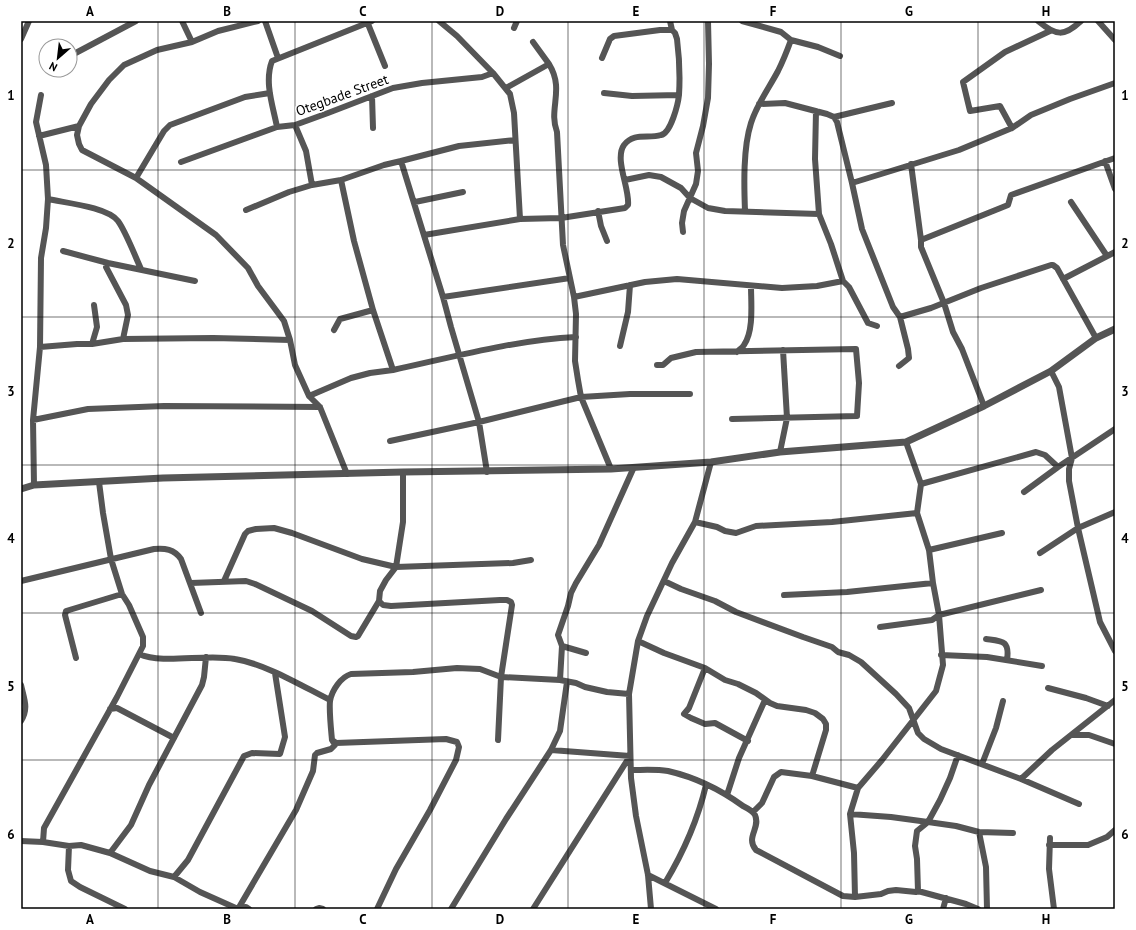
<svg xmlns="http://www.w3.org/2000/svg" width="1136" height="930" font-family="'PT Sans',sans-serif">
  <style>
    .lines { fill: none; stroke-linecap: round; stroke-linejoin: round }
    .minor { stroke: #555; stroke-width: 6 }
    .tertiary { stroke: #555; stroke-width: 7 }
    .grid { fill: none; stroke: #000; stroke-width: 1; stroke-opacity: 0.55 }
    .labels { text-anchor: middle; stroke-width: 3; stroke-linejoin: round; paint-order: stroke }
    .street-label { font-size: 14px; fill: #000; stroke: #fff }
    .neatline { fill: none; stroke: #000; stroke-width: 1.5 }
    .grid-label { font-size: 13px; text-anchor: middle; font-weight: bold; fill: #000 }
  </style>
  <rect width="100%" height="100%" fill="#fff"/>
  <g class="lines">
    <path class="minor" d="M 182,21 L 192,42
      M 258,21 L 218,31 L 192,42 L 157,50 L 124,65 L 109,80 L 91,104 L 79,126 L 77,135 L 79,144 L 82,150 L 136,178 L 216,235 L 248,268 L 258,286 L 284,321 L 290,340 L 295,365 L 309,396 L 320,407 L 347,474
      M 265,21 L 278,58
      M 439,21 L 457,36 L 493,73 L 510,94 L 514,113 L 520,219
      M 670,21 L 672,30
      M 742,21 L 781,32 L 791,40 L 818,47 L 840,56
      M 1038,21 C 1056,36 1064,37 1081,21
      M 1098,21 L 1115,40
      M 368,24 L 385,66
      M 514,28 L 517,21
      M 21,39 L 29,21
      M 533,42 L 549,64
      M 70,56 L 136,21
      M 506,88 L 549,64 C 565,90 548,109 557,132 L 563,245 L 574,297 L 576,314 L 575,361 L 578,380 L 581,397 L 611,469
      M 604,93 L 632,96 L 679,95
      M 372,96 L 373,128
      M 759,104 L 785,103 L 827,114 L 834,117 L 837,122 L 852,183 L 862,229 L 893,307 L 900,317 L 908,349 L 909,358 L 899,366
      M 816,111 L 815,159 L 819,214 L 831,244 L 843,281 L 849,287 L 868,323 L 877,326
      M 834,117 L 892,103
      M 295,125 L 306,151 L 312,185
      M 277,127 C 273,106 264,82 272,61 L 372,21
      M 1012,128 L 1000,106 L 970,111 L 963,82 L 1005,52 L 1050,31
      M 39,136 L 79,126
      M 401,161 L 459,146 L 515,140
      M 1105,161 L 1115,189
      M 181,162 L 277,127 L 295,125 L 328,113 L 393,88 L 422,83 L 482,77 L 493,73
      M 911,164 L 921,240 L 921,247 L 944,303 L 953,332 L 962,349 L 984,406
      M 136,178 L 164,131 L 170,125 L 245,97 L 270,93
      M 341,180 L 354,241 L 373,310 L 393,370 C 453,357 515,340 576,337
      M 625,180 L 649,175 L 661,177 L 681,188 L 690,198 L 708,208 L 725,211 L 819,214
      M 852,183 L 959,150 L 1012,128 L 1031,115 L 1070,99 L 1115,83
      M 48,199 C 66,203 107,207 118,221 C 126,232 135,256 141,269
      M 415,202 L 463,192
      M 1071,202 L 1107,256
      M 246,210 L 289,192 L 312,185 L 341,180 L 384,165 L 401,161 L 443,297 L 451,327 L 479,422 L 487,472
      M 598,211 L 601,226 L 607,241
      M 745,211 C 744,185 743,148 751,123 C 757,104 769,88 778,71 C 783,61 787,51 791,40
      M 683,232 L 682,223 L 684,211 L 696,184 L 698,171 L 696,153 L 703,126 L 708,98 L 709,64 L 708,21
      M 424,235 L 520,219 L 561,218 L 625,208 L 628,205 C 630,189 614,159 624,145 C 634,132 648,139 661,135 C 671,133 678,104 679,95 C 680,79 679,55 677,39 L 675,33 L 672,30 L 660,30 L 614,36 L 610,39 L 602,58
      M 921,240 L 1008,205 L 1011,195 L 1115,158
      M 63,251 L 108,263 L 195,281
      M 108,263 L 106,267 L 126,305 L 128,315 L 123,339
      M 1063,279 L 1115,252
      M 443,297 L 570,278
      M 574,297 L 645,282 L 677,279 L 782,288 L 817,286 L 843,281
      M 900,317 L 931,308 L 981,288 L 1051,265 L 1053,265 L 1057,268 L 1096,338
      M 334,330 L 340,319 L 373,310
      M 92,344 L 97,327 L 94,305
      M 620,346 L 628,312 L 630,285
      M 40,347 L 77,344 L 92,344 L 123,339 L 213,338 L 290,340
      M 737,352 C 739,350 743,347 744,345 C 754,331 751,303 751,286
      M 657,365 L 663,365 L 671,358 L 696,352 L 856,349 L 859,383 L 857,416 L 732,419
      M 1051,371 L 1059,387 L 1072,458 L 1069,469 L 1069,481 L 1078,528 L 1100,622 L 1115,651
      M 309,396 L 351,378 L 370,373 L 393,370
      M 33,420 L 88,409 L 164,406 L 320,407
      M 390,441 L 479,422 L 581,397 L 630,394 L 690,394
      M 780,452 L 787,418 L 783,350
      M 403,472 L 403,522 L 396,567 L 386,580 L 380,591 L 379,601 L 383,605 L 391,606 L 500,600 L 507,600 L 511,602 L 512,605 L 501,677 L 498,740
      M 921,484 L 1036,452 L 1045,455 L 1058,467
      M 34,485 L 33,420 L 40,347 L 41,258 L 46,228 L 48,199 L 46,165 L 36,122 L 41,95
      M 1024,492 L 1058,467 L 1115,429
      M 695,522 L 717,527 L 725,531 L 736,533 L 756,526 L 832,522 L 917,513
      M 929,550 L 1002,533
      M 1040,553 L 1078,528 L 1115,512
      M 21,581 L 154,549 C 165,548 174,549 181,559 L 201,613
      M 224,581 L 245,534 L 248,531 L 256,529 L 274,528 L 292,533 L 362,559 L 396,567 L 513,563 L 531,560
      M 664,581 L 681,589 L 715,601 L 736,612 L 803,637 L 832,647 L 838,652 L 849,655 L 861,662 L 896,694 L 909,708 L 918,733 L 924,739 L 941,749 L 1021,779 L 1079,804
      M 191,583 L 246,581 L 255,584 L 312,611 L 351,636 L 356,637 L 358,636 L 379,601
      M 784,595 L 847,592 L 933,583
      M 880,627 L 932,620 L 939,615 L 1041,590
      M 986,639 C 1002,641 1010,640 1007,660
      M 638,641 L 664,653 L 705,668 L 725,680 L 738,684 L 756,693 L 770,703 L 777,706 L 806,710 L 815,713 L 823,719 L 826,724 L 826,730 L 812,776
      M 562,646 L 586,653
      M 139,654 C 164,665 206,653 235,659 C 266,664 302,686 330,700
      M 941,655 L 987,657 L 1042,666
      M 76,658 L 65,615 L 66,611 L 122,594
      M 705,668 L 689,708 L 684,714 L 691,718 L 705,724 L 715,723 L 748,741
      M 560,680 L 562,646 L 558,635 L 568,606 L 571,593 L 576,583 L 599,545 L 634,467
      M 21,685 C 24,699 29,708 21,721
      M 1048,688 L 1086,698 L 1108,706
      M 110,709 L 117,708 L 174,738
      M 1073,735 L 1089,735 L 1115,744
      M 982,764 L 996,728 L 1003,701
      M 631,770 C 643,770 656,769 668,771 C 694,777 721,790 743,806 C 747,808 753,811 755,815 C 761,828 745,837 756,850 L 843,896 L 855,897 L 881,894 L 888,891 L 896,890 L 916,892 L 918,891 L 966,904 L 978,909
      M 1021,779 L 1052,750 L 1115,700
      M 727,795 L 739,758 L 765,700
      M 753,812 L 762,803 L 774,777 L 781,772 L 812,776 L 858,788
      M 850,814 L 891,817 L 928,822 L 956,826 L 979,832 L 1013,833
      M 979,832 L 986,867 L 987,909
      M 1050,838 L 1049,869 L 1054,909
      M 21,841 L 43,842 L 69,846 L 81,845 L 110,853 L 150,871 L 174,877 L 200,892 L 238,909
      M 43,842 L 44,828 L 117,697 L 143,646 L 143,637 L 129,605 L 122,594 L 111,559 L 103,513 L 99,482
      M 1049,845 L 1088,845 L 1107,837 L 1115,830
      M 69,846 L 68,870 L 71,881 L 80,887 L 125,909
      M 110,853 L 131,825 L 149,785 L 202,685 L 204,677 L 206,657
      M 648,875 L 716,909
      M 174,877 L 188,860 L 244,756 L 252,753 L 280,754 L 285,737 L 275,673
      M 665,883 C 683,853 698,819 706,785
      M 918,891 L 917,859 L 915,846 L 917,831 L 928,822 L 940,800 L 950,778 L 958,755
      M 855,897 L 854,853 L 850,814 L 858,788 L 882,760 L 936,691 L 943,665 L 939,615 L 933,583 L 929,550 L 917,513 L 921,484 L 906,442
      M 238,909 L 296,810 L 313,771 L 315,755 L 317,753 L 331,749 L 335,745 L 332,740
      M 238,909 L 246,907 L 249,909
      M 316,909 L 319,908 L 323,909
      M 377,909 L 396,869 L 430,810 L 456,760 L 459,747 L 457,742 L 446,739 L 336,743 L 332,740 C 331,729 329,711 330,701 C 332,690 341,677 351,674 L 413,672 L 457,668 L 480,669 L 501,677 L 560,680 L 576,683 L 585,687 L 607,692 L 629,694
      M 451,909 L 506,819 L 551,750 L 560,731 L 567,682
      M 533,909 L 630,756 L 551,750
      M 651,909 L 648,875 L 636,816 L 631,778 L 629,694 L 638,641 L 647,616 L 672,563 L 695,522 L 711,462
      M 943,909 L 946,898"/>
    <path class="tertiary" d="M 21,489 L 34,485 L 163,478 L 403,472 L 611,469 L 711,462 L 780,452 L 906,442 L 984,406 L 1051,371 L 1096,338 L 1115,329"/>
  </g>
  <path class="grid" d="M 158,21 L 158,909M 295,21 L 295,909M 432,21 L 432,909M 568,21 L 568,909M 704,21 L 704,909M 841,21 L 841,909M 978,21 L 978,909M 21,170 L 1115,170M 21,317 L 1115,317M 21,465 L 1115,465M 21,613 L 1115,613M 21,760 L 1115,760"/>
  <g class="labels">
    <g class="street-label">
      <text transform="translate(342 95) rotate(-20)" y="5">Otegbade Street</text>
    </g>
  </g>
  <rect width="1136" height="930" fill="none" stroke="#ffffff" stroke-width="44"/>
  <g transform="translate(58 58) rotate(208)"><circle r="19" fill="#ffffff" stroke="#999999"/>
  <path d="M0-3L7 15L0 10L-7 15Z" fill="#000000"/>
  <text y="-6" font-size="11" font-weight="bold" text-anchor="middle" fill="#000000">N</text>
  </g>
  <rect x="22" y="22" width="1092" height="886" class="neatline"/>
  <g class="grid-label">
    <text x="90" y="16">A</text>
    <text x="227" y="16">B</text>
    <text x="363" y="16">C</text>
    <text x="500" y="16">D</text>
    <text x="636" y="16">E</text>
    <text x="773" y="16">F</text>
    <text x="909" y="16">G</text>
    <text x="1046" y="16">H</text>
    <text x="11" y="100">1</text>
    <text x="1125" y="100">1</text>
    <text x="11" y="248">2</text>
    <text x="1125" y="248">2</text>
    <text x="11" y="396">3</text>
    <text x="1125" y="396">3</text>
    <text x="11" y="543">4</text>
    <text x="1125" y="543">4</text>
    <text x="11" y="691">5</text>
    <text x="1125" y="691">5</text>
    <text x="11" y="839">6</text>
    <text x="1125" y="839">6</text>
    <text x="90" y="924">A</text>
    <text x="227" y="924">B</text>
    <text x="363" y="924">C</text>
    <text x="500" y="924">D</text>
    <text x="636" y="924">E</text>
    <text x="773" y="924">F</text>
    <text x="909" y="924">G</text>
    <text x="1046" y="924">H</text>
  </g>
</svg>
